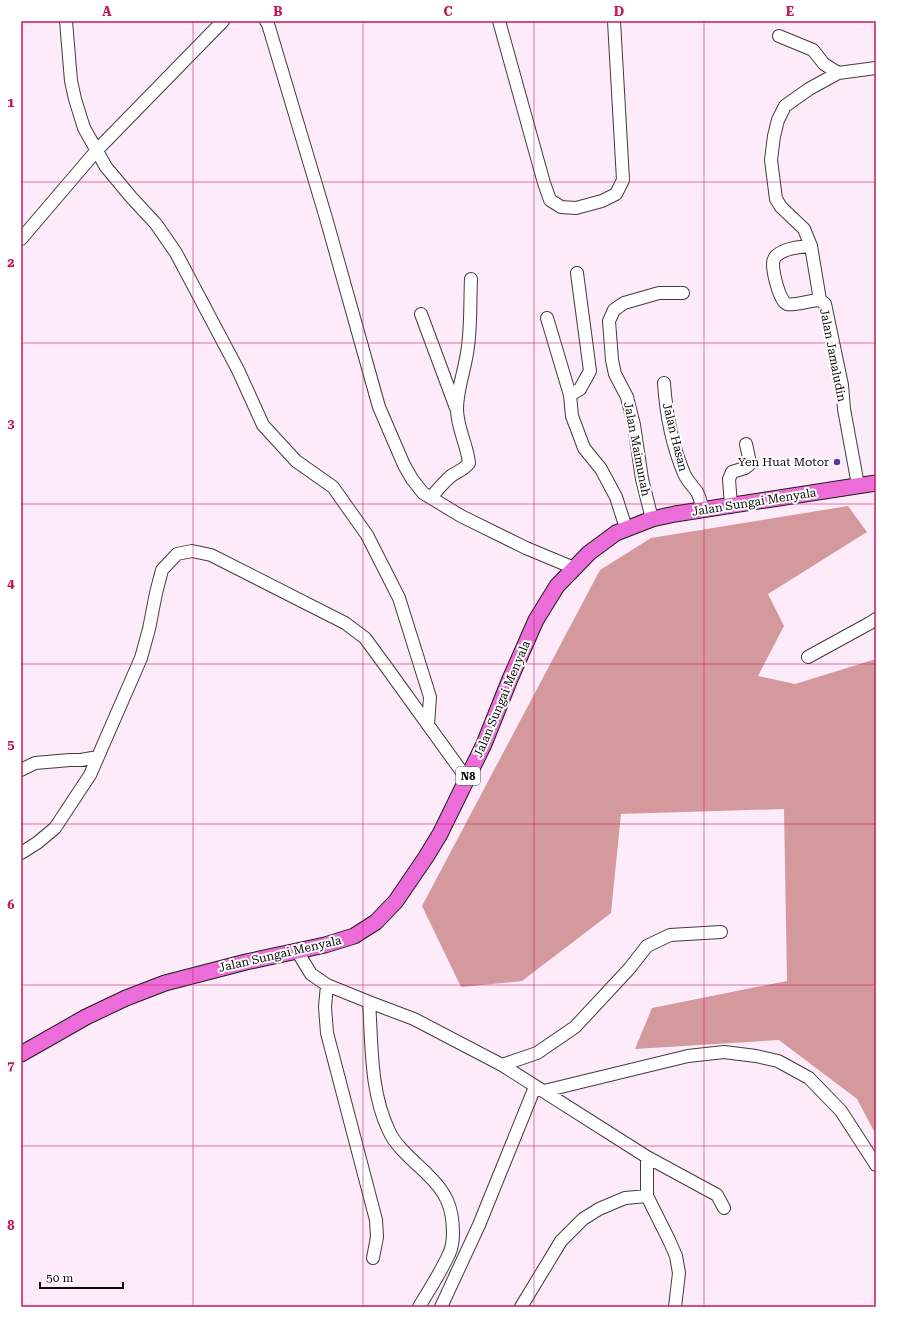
<svg xmlns="http://www.w3.org/2000/svg" width="897" height="1328" font-family="'Roboto Serif',serif">
  <style>
    .forest { fill: #d3999c }
    .lines { fill: none; stroke-linecap: round; stroke-linejoin: round }
    .minor-casing { stroke: #3e3e3e; stroke-width: 14 }
    .major-casing { stroke: #1c1c1c; stroke-width: 17 }
    .minor { stroke: #fff; stroke-width: 12 }
    .major { stroke: #ec6cd9; stroke-width: 15 }
    .grid { fill: none; stroke: #c2185b; stroke-width: 1; stroke-opacity: 0.55 }
    .poi-dot { fill: #5b31ad; stroke: #fff; stroke-width: 1.5 }
    .labels { text-anchor: middle; stroke-width: 4; stroke-linejoin: round; paint-order: stroke }
    .shield { fill: #fff; stroke: #545454; stroke-width: 1 }
    .shield-label { font-size: 11px; font-weight: bold; fill: #0b0b0b }
    .street-label { font-size: 12px; fill: #0b0b0b; stroke: #fff }
    .poi-label { font-size: 12px; fill: #0b0b0b; stroke: #fff; text-anchor: end }
    .neatline { fill: none; stroke: #c2185b; stroke-width: 1.5 }
    .grid-label { font-size: 13px; text-anchor: middle; font-weight: bold; fill: #c2185b }
  </style>
  <rect width="100%" height="100%" fill="#fdebfa"/>
  <path class="forest" d="M 848,506 L 867,532 L 768,594 L 784,626 L 758,676 L 795,684 L 876,659 L 876,1135 L 857,1099 L 779,1040 L 635,1049 L 652,1008 L 787,981 L 784,809 L 621,814 L 611,913 L 522,981 L 461,987 L 422,906 L 600,570 L 651,538 Z"/>
  <g class="lines">
    <g class="minor-casing">
      <path id="minor" d="M 66,21 L 71,81 L 75,99 L 84,128 L 106,167 L 131,197 L 156,224 L 176,253 L 238,370 L 263,425 L 296,461 L 333,487 L 367,535 L 399,598 L 430,697 L 428,725
        M 266,21 L 268,24 L 326,218 L 379,407 L 404,465 L 412,479 L 423,493 L 461,516 L 526,548 L 574,568
        M 499,21 L 544,183 L 550,200 L 561,207 L 576,208 L 602,201 L 616,194 L 623,180 L 614,21
        M 779,36 L 813,50 L 824,64 L 838,73 L 876,68
        M 21,239 L 97,150 L 223,21
        M 811,246 C 799,247 785,248 776,256 C 774,258 773,262 773,264 C 773,272 779,301 787,304 C 793,306 812,300 820,300 L 825,304 L 842,385 L 844,409 L 858,485
        M 577,273 L 590,371 L 580,389 L 570,395 L 572,416 L 584,448 L 601,469 L 616,497 L 626,528
        M 820,300 L 811,246 L 804,229 L 781,207 L 776,199 L 771,160 L 774,136 L 778,120 L 785,106 L 809,89 L 838,73
        M 421,314 L 456,408
        M 547,318 L 570,395
        M 664,383 C 666,413 672,444 683,471 C 686,480 692,485 697,492 C 700,497 701,504 703,509
        M 431,498 C 437,490 443,483 451,476 C 458,471 464,470 469,463 C 467,444 457,428 457,409 C 457,388 466,367 468,346 C 471,324 470,301 471,279
        M 731,506 L 729,479 L 732,472 L 745,468 L 749,465 L 749,458 L 746,444
        M 652,519 L 642,479 L 634,425 L 627,397 L 615,374 L 612,360 L 609,321 L 614,310 L 624,303 L 659,293 L 683,293
        M 808,657 L 870,623 L 876,619
        M 21,770 L 35,763 L 70,760 L 81,760 L 98,757
        M 21,853 L 37,843 L 55,828 L 90,775 L 141,658 L 149,629 L 156,593 L 162,570 L 177,554 L 192,551 L 211,555 L 345,623 L 365,638 L 387,668 L 467,779
        M 297,951 L 311,974 L 327,985 L 369,1002 C 372,1045 370,1092 389,1131 C 396,1147 415,1162 427,1174 C 446,1192 453,1207 453,1233 C 453,1240 452,1248 449,1254 C 441,1272 429,1290 419,1307
        M 327,985 L 325,1007 L 327,1033 L 376,1220 L 377,1237 L 373,1258
        M 369,1002 L 414,1019 L 502,1065 L 647,1157 L 717,1195 L 724,1208
        M 502,1065 L 537,1053 L 575,1027 L 629,969 L 647,946 L 670,935 L 721,932
        M 544,1091 L 688,1056 L 724,1052 L 756,1056 L 778,1061 L 809,1078 L 841,1111 L 876,1165
        M 647,1157 L 647,1196 L 669,1240 L 676,1256 L 679,1273 L 675,1307
        M 441,1307 L 479,1225 L 535,1087
        M 521,1307 L 561,1241 L 583,1219 L 599,1209 L 625,1198 L 647,1196"/>
    </g>
    <g class="major-casing">
      <path id="major" d="M 21,1054 L 86,1017 L 126,998 L 165,983 L 246,962 L 325,945 L 354,936 L 376,922 L 396,901 L 426,857 L 440,834 L 484,744 L 510,679 L 536,620 L 557,586 L 589,553 L 616,533 L 652,519 L 675,514 L 876,483"/>
    </g>
    <use href="#minor" class="minor"/>
    <use href="#major" class="major"/>
  </g>
  <path class="grid" d="M 193,21 L 193,1307M 363,21 L 363,1307M 534,21 L 534,1307M 704,21 L 704,1307M 21,182 L 876,182M 21,343 L 876,343M 21,504 L 876,504M 21,664 L 876,664M 21,824 L 876,824M 21,985 L 876,985M 21,1146 L 876,1146"/>
  <circle class="poi-dot" cx="837" cy="462" r="4"/>
  <g class="labels">
    <rect class="shield" x="456" y="767" width="24" height="18" rx="3"/>
    <g class="shield-label">
      <text x="468" y="780">N8</text>
    </g>
    <g class="street-label">
      <text transform="translate(833 355) rotate(79)" y="4">Jalan Jamaludin</text>
      <text transform="translate(675 437) rotate(76)" y="4">Jalan Hasan</text>
      <text transform="translate(637 449) rotate(79)" y="4">Jalan Maimunah</text>
      <text transform="translate(754 502) rotate(-9)" y="4">Jalan Sungai Menyala</text>
      <text transform="translate(502 699) rotate(-67)" y="4">Jalan Sungai Menyala</text>
      <text transform="translate(280 954) rotate(-13)" y="4">Jalan Sungai Menyala</text>
    </g>
    <g class="poi-label">
      <text x="829" y="466">Yen Huat Motor</text>
    </g>
  </g>
  <rect width="897" height="1328" fill="none" stroke="#ffffff" stroke-width="44"/>
  <path d="M40 1282v6h83v-6" fill="none" stroke="#0b0b0b" stroke-width="2"/>
  <text x="46" y="1282" font-size="12" fill="#0b0b0b" stroke="#ffffff" stroke-width="3" paint-order="stroke">50 m</text>
  <rect x="22" y="22" width="853" height="1284" class="neatline"/>
  <g class="grid-label">
    <text x="107" y="16">A</text>
    <text x="278" y="16">B</text>
    <text x="448" y="16">C</text>
    <text x="619" y="16">D</text>
    <text x="790" y="16">E</text>
    <text x="11" y="107">1</text>
    <text x="11" y="267">2</text>
    <text x="11" y="428">3</text>
    <text x="11" y="588">4</text>
    <text x="11" y="749">5</text>
    <text x="11" y="909">6</text>
    <text x="11" y="1070">7</text>
    <text x="11" y="1230">8</text>
  </g>
</svg>
